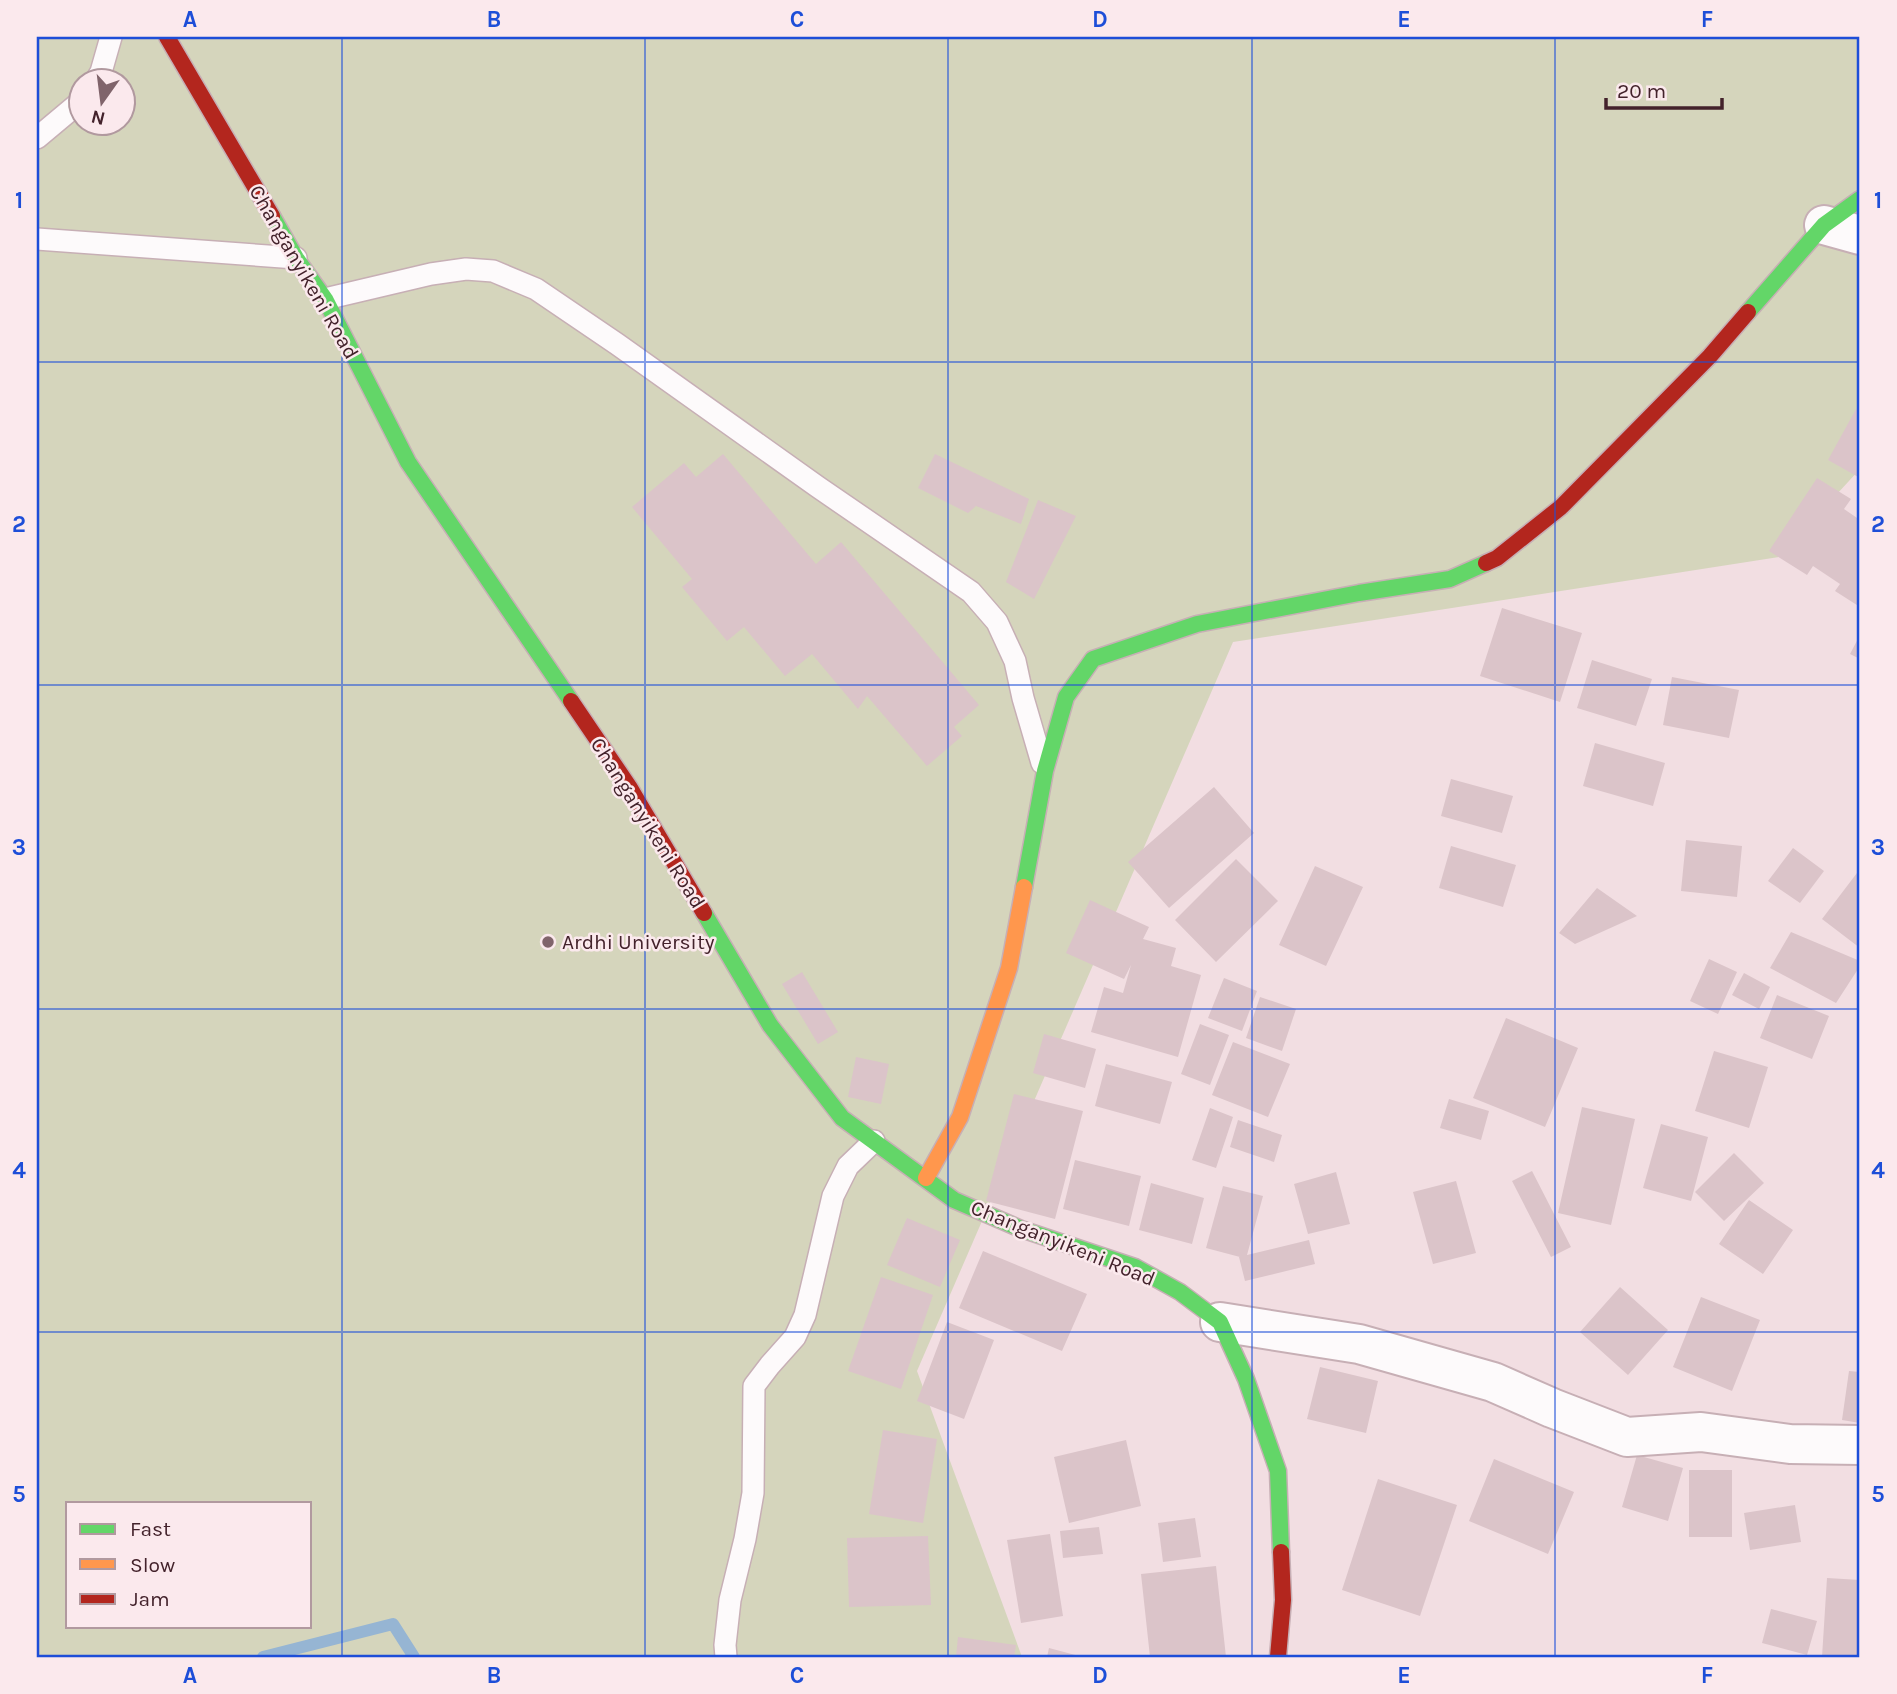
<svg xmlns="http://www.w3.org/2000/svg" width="1897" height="1694" font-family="Karla,sans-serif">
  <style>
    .green { fill: #d5d5bc; fill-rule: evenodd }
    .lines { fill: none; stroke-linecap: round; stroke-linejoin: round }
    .stream { stroke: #96b5d3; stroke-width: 12 }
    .building { fill: #dbc4c9 }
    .lane-casing { stroke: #c7afb5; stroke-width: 24 }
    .street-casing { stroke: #c7afb5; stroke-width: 42 }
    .fast-casing { stroke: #c7afb5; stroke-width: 19 }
    .slow-casing { stroke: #c7afb5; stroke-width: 19 }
    .jam-casing { stroke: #c7afb5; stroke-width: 19 }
    .lane { stroke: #fdfafb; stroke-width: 21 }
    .street { stroke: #fdfafb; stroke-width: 38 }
    .fast { stroke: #63d668; stroke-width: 16 }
    .slow { stroke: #ff974d; stroke-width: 16 }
    .jam { stroke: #b3261e; stroke-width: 16 }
    .grid { fill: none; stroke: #1d4ed8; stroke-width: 2; stroke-opacity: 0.55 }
    .poi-dot { fill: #80646b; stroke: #fbe9ed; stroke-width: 2.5 }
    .labels { text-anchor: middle; stroke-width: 5; stroke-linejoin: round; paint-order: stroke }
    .street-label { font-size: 21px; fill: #43222b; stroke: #fbe9ed }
    .poi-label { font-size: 21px; fill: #43222b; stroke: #fbe9ed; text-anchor: start }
    .neatline { fill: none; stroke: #1d4ed8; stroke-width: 2.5 }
    .grid-label { font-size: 23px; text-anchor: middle; font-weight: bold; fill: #1d4ed8 }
  </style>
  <rect width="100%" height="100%" fill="#f2dee2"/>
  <path class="green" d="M 37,37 L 1860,37 L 1860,469 L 1779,557 L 1233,642 L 917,1371 L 1022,1657 L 37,1657 ZM 80,80 L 122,80 L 122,122 L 80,122 ZM 68,1503 L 310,1503 L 310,1626 L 68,1626 Z"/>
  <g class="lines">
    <path class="stream" d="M 263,1657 L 393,1624 L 414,1657"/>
  </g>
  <path class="building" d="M 1856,409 L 1860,411 L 1860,478 L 1828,460 Z
    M 723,454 L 816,564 L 841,542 L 979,705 L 954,727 L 962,736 L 927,766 L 867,696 L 858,709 L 812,654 L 785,676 L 744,627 L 727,641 L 682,587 L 692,579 L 632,507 L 684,463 L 696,477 Z
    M 935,454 L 1029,499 L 1021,524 L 976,506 L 968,513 L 918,488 Z
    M 1817,478 L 1851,499 L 1844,509 L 1860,520 L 1860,607 L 1835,591 L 1840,584 L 1813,566 L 1807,575 L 1769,551 Z
    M 1038,500 L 1076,516 L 1034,599 L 1006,582 Z
    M 1502,608 L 1582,633 L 1560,702 L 1480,676 Z
    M 1860,635 L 1860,659 L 1850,654 Z
    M 1592,660 L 1652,679 L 1636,726 L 1577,708 Z
    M 1672,677 L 1739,690 L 1729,738 L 1663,725 Z
    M 1595,743 L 1665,763 L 1653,806 L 1583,786 Z
    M 1451,779 L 1513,796 L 1502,833 L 1441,816 Z
    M 1214,787 L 1254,833 L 1169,908 L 1128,862 Z
    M 1686,840 L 1742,846 L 1737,897 L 1681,891 Z
    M 1451,846 L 1516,865 L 1503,907 L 1439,888 Z
    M 1793,848 L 1824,871 L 1800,903 L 1768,881 Z
    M 1236,859 L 1278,901 L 1216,962 L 1175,920 Z
    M 1315,866 L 1363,887 L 1326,966 L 1279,945 Z
    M 1860,869 L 1860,948 L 1822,919 Z
    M 1597,888 L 1637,916 L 1575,944 L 1559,933 Z
    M 1090,900 L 1149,927 L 1143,939 L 1176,948 L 1171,966 L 1201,975 L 1178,1057 L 1091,1032 L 1104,987 L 1123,993 L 1131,965 L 1124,979 L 1066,953 Z
    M 1791,932 L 1860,961 L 1860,966 L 1836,1003 L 1770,968 Z
    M 1709,959 L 1737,972 L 1718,1014 L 1690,1001 Z
    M 802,972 L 838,1032 L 818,1044 L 782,984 Z
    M 1744,973 L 1770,987 L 1759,1009 L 1732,995 Z
    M 1224,978 L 1257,991 L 1242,1031 L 1208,1018 Z
    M 1777,995 L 1829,1016 L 1812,1059 L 1760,1038 Z
    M 1260,997 L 1296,1009 L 1282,1051 L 1246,1038 Z
    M 1506,1018 L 1578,1048 L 1545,1127 L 1473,1098 Z
    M 1200,1024 L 1229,1035 L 1210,1085 L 1181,1074 Z
    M 1044,1034 L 1096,1049 L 1085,1088 L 1033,1073 Z
    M 1233,1042 L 1290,1064 L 1268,1117 L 1212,1095 Z
    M 1714,1051 L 1768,1067 L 1749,1128 L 1695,1111 Z
    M 856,1057 L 889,1064 L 881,1104 L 848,1097 Z
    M 1106,1064 L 1172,1082 L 1160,1124 L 1095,1106 Z
    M 1014,1094 L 1083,1111 L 1055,1219 L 986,1201 Z
    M 1449,1099 L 1489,1111 L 1481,1140 L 1440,1128 Z
    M 1582,1107 L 1635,1119 L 1611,1225 L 1558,1213 Z
    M 1210,1108 L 1233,1117 L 1216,1168 L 1192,1160 Z
    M 1238,1120 L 1282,1135 L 1274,1162 L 1230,1147 Z
    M 1661,1124 L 1708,1137 L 1691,1201 L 1643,1188 Z
    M 1734,1153 L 1764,1183 L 1724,1221 L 1695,1192 Z
    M 1075,1160 L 1141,1176 L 1129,1226 L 1063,1209 Z
    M 1532,1171 L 1571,1247 L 1551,1257 L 1512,1181 Z
    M 1336,1172 L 1350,1224 L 1308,1234 L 1294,1184 Z
    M 1456,1181 L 1476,1253 L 1433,1264 L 1413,1192 Z
    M 1151,1183 L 1204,1198 L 1192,1244 L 1139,1230 Z
    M 1223,1186 L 1263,1196 L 1247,1255 L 1309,1240 L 1315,1264 L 1245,1281 L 1239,1257 L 1240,1257 L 1206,1248 Z
    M 1749,1200 L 1793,1230 L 1763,1274 L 1719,1244 Z
    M 907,1218 L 960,1240 L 940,1287 L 887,1265 Z
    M 983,1251 L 1087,1294 L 1062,1351 L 959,1308 Z
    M 881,1277 L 933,1295 L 901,1389 L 848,1371 Z
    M 1620,1287 L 1668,1330 L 1628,1375 L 1580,1332 Z
    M 1701,1297 L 1760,1320 L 1732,1391 L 1673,1367 Z
    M 947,1322 L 994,1340 L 964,1419 L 917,1401 Z
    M 1320,1367 L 1378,1381 L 1366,1433 L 1307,1419 Z
    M 1849,1371 L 1860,1372 L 1860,1423 L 1842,1420 Z
    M 883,1430 L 937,1439 L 923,1523 L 869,1514 Z
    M 1126,1440 L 1141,1506 L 1069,1523 L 1054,1457 Z
    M 1637,1455 L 1683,1468 L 1668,1521 L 1622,1507 Z
    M 1494,1459 L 1574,1492 L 1548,1554 L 1469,1521 Z
    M 1689,1470 L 1732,1470 L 1732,1537 L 1689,1537 Z
    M 1378,1479 L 1457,1505 L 1420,1616 L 1342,1590 Z
    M 1795,1505 L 1801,1542 L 1750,1550 L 1744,1513 Z
    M 1195,1518 L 1201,1557 L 1163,1562 L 1158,1523 Z
    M 1099,1527 L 1103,1554 L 1063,1558 L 1060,1531 Z
    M 1050,1534 L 1063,1616 L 1021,1623 L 1007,1540 Z
    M 928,1536 L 931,1605 L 849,1607 L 847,1538 Z
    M 1216,1566 L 1226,1657 L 1150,1657 L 1141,1574 Z
    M 1827,1578 L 1860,1580 L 1860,1657 L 1822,1657 Z
    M 1771,1609 L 1817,1621 L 1807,1655 L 1762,1643 Z
    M 958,1637 L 1016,1645 L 1014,1657 L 956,1657 Z
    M 1049,1648 L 1079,1656 L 1079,1657 L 1047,1657 Z"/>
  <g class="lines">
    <g class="lane-casing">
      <path id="lane" d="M 96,80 L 101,72 L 111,37
        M 37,138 L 80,102
        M 37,239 L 296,258
        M 325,299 L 431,274 L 466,269 L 493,271 L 536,289 L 617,344 L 818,487 L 971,592 L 997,622 L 1015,661 L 1023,698 L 1042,763
        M 726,1657 L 725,1645 L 730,1600 L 745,1539 L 753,1493 L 754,1386 L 770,1365 L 795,1337 L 805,1315 L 833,1196 L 848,1166 L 874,1141"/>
    </g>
    <g class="street-casing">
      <path id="street" d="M 1824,225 L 1860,235
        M 1220,1322 L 1359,1344 L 1493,1382 L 1552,1408 L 1627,1437 L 1701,1432 L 1790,1444 L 1860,1445"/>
    </g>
    <g class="fast-casing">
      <path id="fast" d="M 272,216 L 296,258 L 325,299 L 408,462 L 571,701
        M 1748,312 L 1824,225 L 1860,199
        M 1024,887 L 1045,771 L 1066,697 L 1093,659 L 1197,624 L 1359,593 L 1450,579 L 1486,563
        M 704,913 L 770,1025 L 842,1118 L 954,1200 L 1021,1229 L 1135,1267 L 1180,1292 L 1220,1322 L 1246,1379 L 1278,1471 L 1281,1552"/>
    </g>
    <g class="slow-casing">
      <path id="slow" d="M 926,1178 L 960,1117 L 1009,968 L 1024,887"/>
    </g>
    <g class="jam-casing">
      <path id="jam" d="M 167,37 L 272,216
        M 1486,563 L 1497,558 L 1561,507 L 1710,356 L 1748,312
        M 571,701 L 630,788 L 704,913
        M 1278,1657 L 1283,1600 L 1281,1552"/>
    </g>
    <use href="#lane" class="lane"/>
    <use href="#street" class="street"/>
    <use href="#fast" class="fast"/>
    <use href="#slow" class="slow"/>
    <use href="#jam" class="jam"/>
  </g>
  <path class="grid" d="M 342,37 L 342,1657M 645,37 L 645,1657M 948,37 L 948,1657M 1252,37 L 1252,1657M 1555,37 L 1555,1657M 37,362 L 1860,362M 37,685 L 1860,685M 37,1009 L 1860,1009M 37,1332 L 1860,1332"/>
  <circle class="poi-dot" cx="548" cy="942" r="7"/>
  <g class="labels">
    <g class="street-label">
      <text transform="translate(304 272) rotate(60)" y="7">Changanyikeni Road</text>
      <text transform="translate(648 823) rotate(58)" y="7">Changanyikeni Road</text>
      <text transform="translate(1063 1243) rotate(22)" y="7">Changanyikeni Road</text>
    </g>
    <g class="poi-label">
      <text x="562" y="949">Ardhi University</text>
    </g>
  </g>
  <rect width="1897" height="1694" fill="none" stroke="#fbe9ed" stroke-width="77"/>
  <rect x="66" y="1502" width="245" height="126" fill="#fbe9ed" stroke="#b1999f" stroke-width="2"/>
  <rect x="80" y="1524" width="35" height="10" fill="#63d668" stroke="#b1999f" stroke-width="2"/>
  <text x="130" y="1536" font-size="21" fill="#43222b">Fast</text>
  <rect x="80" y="1559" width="35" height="10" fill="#ff974d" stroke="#b1999f" stroke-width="2"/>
  <text x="130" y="1572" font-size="21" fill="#43222b">Slow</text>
  <rect x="80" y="1594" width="35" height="10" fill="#b3261e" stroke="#b1999f" stroke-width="2"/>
  <text x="130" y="1606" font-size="21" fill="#43222b">Jam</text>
  <g transform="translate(102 102) rotate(194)"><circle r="33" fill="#fbe9ed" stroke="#b1999f" stroke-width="2"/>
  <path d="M0-5L12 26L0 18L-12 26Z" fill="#80646b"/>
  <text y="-10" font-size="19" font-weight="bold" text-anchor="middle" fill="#43222b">N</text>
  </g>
  <path d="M1606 98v10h116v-10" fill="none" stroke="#43222b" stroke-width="3.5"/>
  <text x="1617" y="98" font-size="21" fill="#43222b" stroke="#fbe9ed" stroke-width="5" paint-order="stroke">20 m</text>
  <rect x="38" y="38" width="1820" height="1618" class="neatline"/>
  <g class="grid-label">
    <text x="190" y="27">A</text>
    <text x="494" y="27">B</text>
    <text x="797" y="27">C</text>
    <text x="1100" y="27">D</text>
    <text x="1404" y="27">E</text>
    <text x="1707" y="27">F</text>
    <text x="19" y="208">1</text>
    <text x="1878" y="208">1</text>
    <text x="19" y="532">2</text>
    <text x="1878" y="532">2</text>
    <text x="19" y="855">3</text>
    <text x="1878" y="855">3</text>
    <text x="19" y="1178">4</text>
    <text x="1878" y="1178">4</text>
    <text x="19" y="1502">5</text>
    <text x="1878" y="1502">5</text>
    <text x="190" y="1683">A</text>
    <text x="494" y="1683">B</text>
    <text x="797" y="1683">C</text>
    <text x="1100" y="1683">D</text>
    <text x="1404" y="1683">E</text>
    <text x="1707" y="1683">F</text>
  </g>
</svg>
